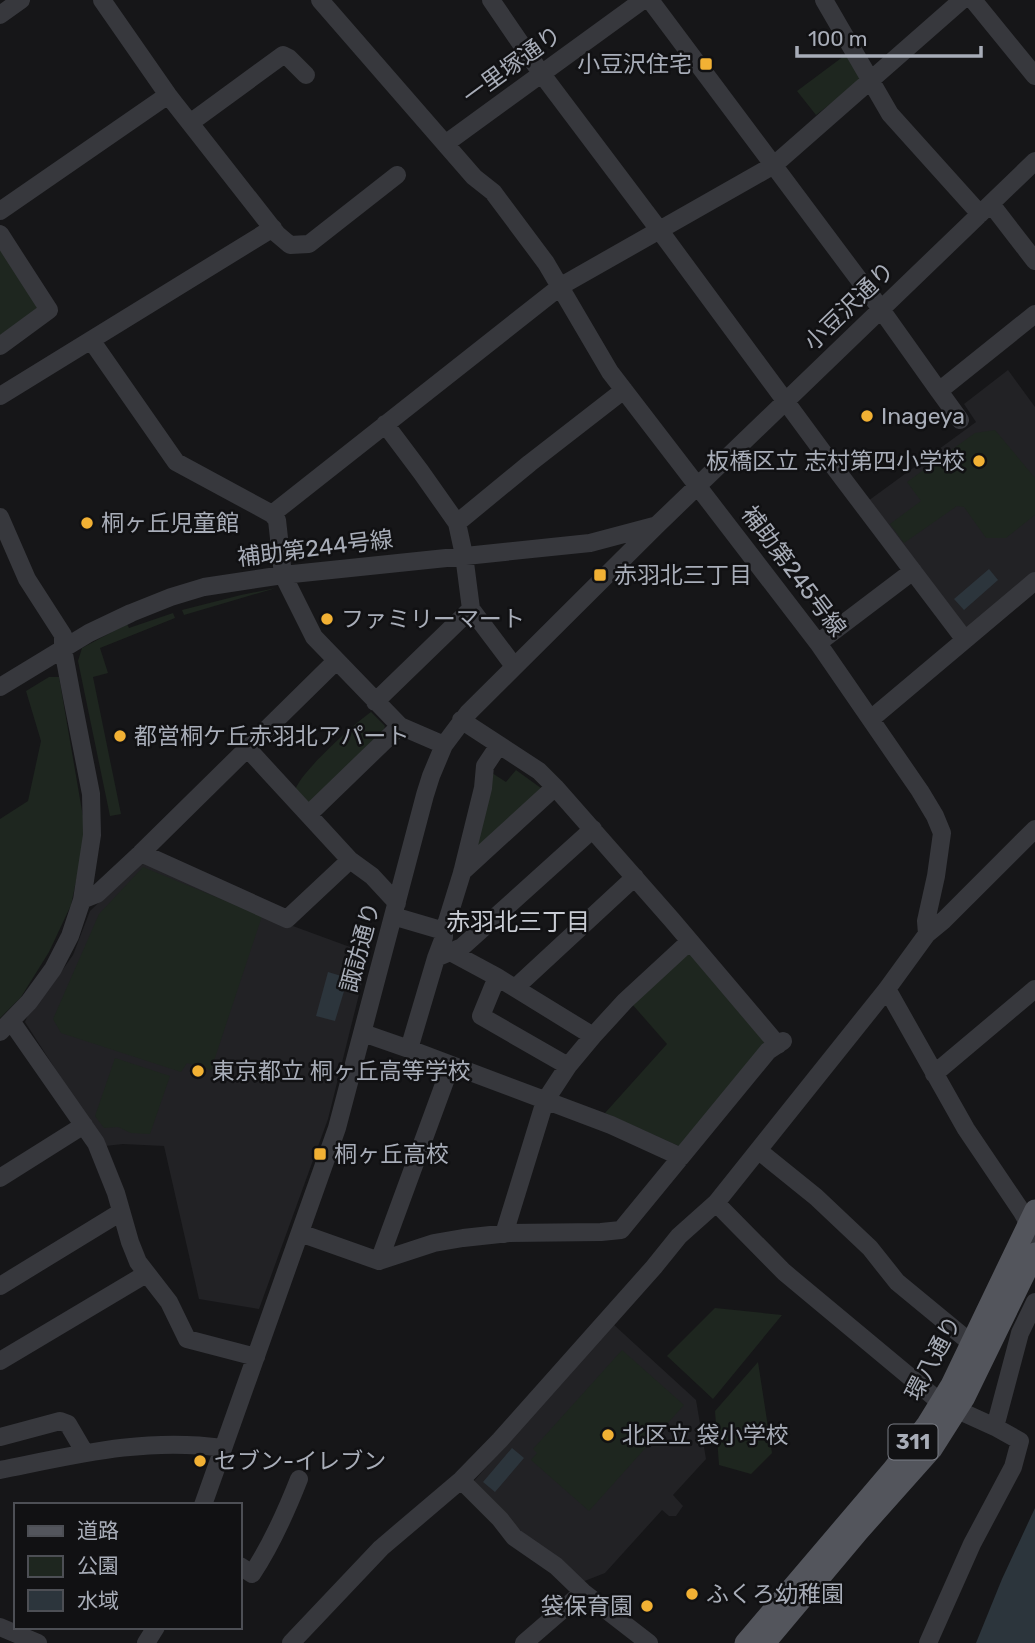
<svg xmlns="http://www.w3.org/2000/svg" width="1035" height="1643" font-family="Rubik,'Noto Sans JP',sans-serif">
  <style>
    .built { fill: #222225 }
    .green { fill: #1e261f }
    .water { fill: #2c353c }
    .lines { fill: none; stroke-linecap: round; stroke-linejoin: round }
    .minor { stroke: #37383d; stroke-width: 18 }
    .major { stroke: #53555c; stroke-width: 21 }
    .poi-dot { fill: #f2b134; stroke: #111113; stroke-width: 2.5 }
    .labels { text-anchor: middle; stroke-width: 5; stroke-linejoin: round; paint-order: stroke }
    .shield { fill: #111113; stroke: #7b7e86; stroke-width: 2 }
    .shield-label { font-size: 21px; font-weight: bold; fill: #a8adb8 }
    .poi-label { font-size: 23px; fill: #a8adb8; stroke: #111113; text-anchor: start }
    .street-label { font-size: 23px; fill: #a8adb8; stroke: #111113 }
    .neighbourhood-label { font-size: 24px; fill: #c9ccd4; stroke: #111113 }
  </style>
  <rect width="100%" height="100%" fill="#161618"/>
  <path class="built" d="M 1008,370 L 1035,407 L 1035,572 L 968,629 L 961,627 L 868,501 L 976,422 L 964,404 Z
    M 142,861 L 263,915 L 369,954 L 328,1119 L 259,1309 L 199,1299 L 164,1146 L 123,1144 L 105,1146 L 25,1022 L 28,1015 L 52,985 L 73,955 L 90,911 Z
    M 613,1324 L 696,1400 L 706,1459 L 673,1495 L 683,1506 L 676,1516 L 669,1516 L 662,1510 L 605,1573 L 582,1582 L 516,1527 L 474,1481 Z"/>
  <path class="green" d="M 848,53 L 861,74 L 860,81 L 816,115 L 797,91 Z
    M 0,247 L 38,304 L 37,310 L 0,335 Z
    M 995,430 L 1035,478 L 1035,515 L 1006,538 L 986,538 L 964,507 L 957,506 L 904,543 L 890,524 L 921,501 L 907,482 L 975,433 Z
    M 276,588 L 184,615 L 182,610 L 241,595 Z
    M 173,613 L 175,618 L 100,648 L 108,673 L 93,677 L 121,814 L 110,816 L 78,661 L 82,648 L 127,624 L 129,628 Z
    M 49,677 L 59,677 L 86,834 L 71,905 L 49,952 L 21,997 L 0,1018 L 0,819 L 28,801 L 41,741 L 26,691 Z
    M 371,712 L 385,726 L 384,729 L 311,804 L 306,804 L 295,791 C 298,774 355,723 371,712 Z
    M 516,770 L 545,791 L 480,850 L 476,846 L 492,773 L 506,782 Z
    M 143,867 L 262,916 L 211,1070 L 187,1063 L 181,1072 L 61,1033 L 53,1019 L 99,914 Z
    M 686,955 L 693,955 L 768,1043 L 681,1147 L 605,1113 L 667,1044 L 632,1004 Z
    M 115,1058 L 170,1076 L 150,1134 L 131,1133 L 118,1127 L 104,1128 L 95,1116 Z
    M 715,1308 L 782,1315 L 713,1399 L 667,1356 Z
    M 622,1350 L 684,1405 L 589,1511 L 531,1460 L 537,1453 L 533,1449 Z
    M 758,1362 L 772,1453 L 751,1474 L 719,1465 L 715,1411 Z"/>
  <path class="water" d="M 989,569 L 998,580 L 964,610 L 954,599 Z
    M 328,972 L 348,978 L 335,1021 L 316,1016 Z
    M 512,1448 L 524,1458 L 495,1492 L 483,1482 Z
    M 1035,1508 L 1035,1643 L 976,1643 L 1002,1579 Z"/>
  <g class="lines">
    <path class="minor" d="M 102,0 L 168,95 L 277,234 L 290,245 L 309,244 L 397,175
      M 320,0 L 474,177 L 493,192 L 546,263 L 610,372 L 818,643 L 920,791 L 935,816 L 942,833 L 936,876 L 926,921 L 927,934
      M 491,0 L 541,73 L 660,231 L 831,463 L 965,640
      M 650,0 L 875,301 L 939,391 L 1035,314
      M 824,0 L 890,114 L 980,214
      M 973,0 L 1035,76
      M 0,15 L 21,0
      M 190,123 L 283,55 L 289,58 L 306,75
      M 445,144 L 643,0
      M 991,204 L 1035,261
      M 0,211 L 168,95
      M 0,234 L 49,310 L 0,346
      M 91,340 L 176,462 L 272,514 L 277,520 L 283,575 L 314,637 L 400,726 L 444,745
      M 939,391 L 960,420
      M 0,396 L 273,228
      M 385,424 L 421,472 L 457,523 L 464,555 L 471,609 L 514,666
      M 272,514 L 561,286 L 774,165 L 962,0
      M 0,517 L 27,579 L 63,635 L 63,649 L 72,697 L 91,794 L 92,835 L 82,900 L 70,936 L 53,969 L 29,1002 L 0,1032
      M 457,523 L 530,463 L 624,390
      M 818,643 L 913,571
      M 0,687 L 89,633 L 131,613 L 171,597 L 204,587 L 283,575 L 590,543 L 654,526
      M 375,702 L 471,609
      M 871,719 L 1035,581
      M 461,720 L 539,771 L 555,787 L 672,920 L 778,1045
      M 247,748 L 350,860 L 372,876 L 397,903
      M 309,814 L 400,726
      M 141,853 L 287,919 L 350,860
      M 462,872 L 555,787
      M 82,900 L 97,894 L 141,853 L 336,661
      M 393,916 L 444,931
      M 445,949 L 497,977 L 593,1036
      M 436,958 L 462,947 L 593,829
      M 497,977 L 481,1016 L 568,1066
      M 515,988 L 635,877
      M 887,989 L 966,1129 L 1022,1212 L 1035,1235
      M 11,1021 L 96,1143 L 116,1193 L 130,1242 L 138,1262 L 169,1302 L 187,1339 L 256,1357
      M 363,1033 L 409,1049 L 611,1125 L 681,1157
      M 409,1049 L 436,958 L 444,937 L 444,931 L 462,873 L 483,788 L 485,766 L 499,745
      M 934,1074 L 1035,989
      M 759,1151 L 816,1197 L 870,1248 L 897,1282 L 971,1343
      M 0,1178 L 84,1125
      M 716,1203 L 784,1272 L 940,1402 L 995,1427 L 1020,1441 L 1013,1467 L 972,1544 L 928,1643
      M 300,1233 L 379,1261 L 434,1243 L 463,1238 L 509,1233 L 601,1232 L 621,1230 L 768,1051 L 783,1041
      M 504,1234 L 545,1101 L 568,1066 L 593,1036 L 625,1001 L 690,941
      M 379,1261 L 451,1065
      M 0,1286 L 121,1212
      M 0,1361 L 146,1274
      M 995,1427 L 1020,1333 L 1035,1302
      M 0,1437 L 60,1421 L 68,1424 L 85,1453
      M 0,1470 C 75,1455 145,1437 223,1448
      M 461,1480 L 500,1519 L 514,1537 L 556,1566 L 583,1592 L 649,1643
      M 203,1505 L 337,1128 L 425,795 L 431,776 L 444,745 L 468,713 L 657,525 L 1035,161
      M 240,1566 L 252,1574 C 272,1544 286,1512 299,1479
      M 0,1627 L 38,1643
      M 146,1643 L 156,1627
      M 291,1643 L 381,1548 L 461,1480 L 500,1440 L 654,1267 L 679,1236 L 716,1203 L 887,989 L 927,934 L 944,920 L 1035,829
      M 524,1643 L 583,1592"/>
    <path class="major" d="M 745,1643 L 893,1469 L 927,1424 L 951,1385 L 1035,1210
      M 765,1643 L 859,1531 L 932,1449 L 965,1397 L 1035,1253"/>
  </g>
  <g class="poi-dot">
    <rect x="699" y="57" width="14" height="14" rx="3.5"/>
    <circle cx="867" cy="416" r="7"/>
    <circle cx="979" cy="461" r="7"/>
    <circle cx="87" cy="523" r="7"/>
    <rect x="593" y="568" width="14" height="14" rx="3.5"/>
    <circle cx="327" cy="619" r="7"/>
    <circle cx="120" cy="736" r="7"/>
    <circle cx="198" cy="1071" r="7"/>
    <rect x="313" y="1147" width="14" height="14" rx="3.5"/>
    <circle cx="608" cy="1435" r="7"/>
    <circle cx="200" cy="1461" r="7"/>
    <circle cx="692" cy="1594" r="7"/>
    <circle cx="647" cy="1606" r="7"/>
  </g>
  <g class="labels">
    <rect class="shield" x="888.5" y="1424.5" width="49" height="35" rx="5"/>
    <g class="shield-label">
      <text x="913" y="1449">311</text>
    </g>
    <g class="poi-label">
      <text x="692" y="72" text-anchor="end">小豆沢住宅</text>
      <text x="881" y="424">Inageya</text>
      <text x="965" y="469" text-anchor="end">板橋区立 志村第四小学校</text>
      <text x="101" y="531">桐ヶ丘児童館</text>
      <text x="614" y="583">赤羽北三丁目</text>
      <text x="341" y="627">ファミリーマート</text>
      <text x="134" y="744">都営桐ケ丘赤羽北アパート</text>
      <text x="212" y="1079">東京都立 桐ヶ丘高等学校</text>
      <text x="334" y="1162">桐ヶ丘高校</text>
      <text x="622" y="1443">北区立 袋小学校</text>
      <text x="214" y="1469">セブン-イレブン</text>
      <text x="706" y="1602">ふくろ幼稚園</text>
      <text x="633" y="1614" text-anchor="end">袋保育園</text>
    </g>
    <g class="street-label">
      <text transform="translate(512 65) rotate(-36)" y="8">一里塚通り</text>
      <text transform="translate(849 306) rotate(-44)" y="8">小豆沢通り</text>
      <text transform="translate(315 548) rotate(-7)" y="8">補助第244号線</text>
      <text transform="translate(794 571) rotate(53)" y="8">補助第245号線</text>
      <text transform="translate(360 947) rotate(-75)" y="8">諏訪通り</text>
      <text transform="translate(933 1358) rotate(-62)" y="8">環八通り</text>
    </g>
    <g class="neighbourhood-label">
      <text x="518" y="930">赤羽北三丁目</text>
    </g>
  </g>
  <rect x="14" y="1503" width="228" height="126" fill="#111113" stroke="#4d4f55" stroke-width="2"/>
  <rect x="28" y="1526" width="35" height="10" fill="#53555c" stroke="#4d4f55" stroke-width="2"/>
  <text x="77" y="1538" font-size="21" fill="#a8adb8">道路</text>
  <rect x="28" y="1556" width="35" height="21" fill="#1e261f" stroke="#4d4f55" stroke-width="2"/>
  <text x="77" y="1573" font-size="21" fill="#a8adb8">公園</text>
  <rect x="28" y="1590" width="35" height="21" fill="#2c353c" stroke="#4d4f55" stroke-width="2"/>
  <text x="77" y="1608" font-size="21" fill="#a8adb8">水域</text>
  <path d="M797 46v10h184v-10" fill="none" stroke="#a8adb8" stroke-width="3.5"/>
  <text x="808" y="46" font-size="21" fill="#a8adb8" stroke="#111113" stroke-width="5" paint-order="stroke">100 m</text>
</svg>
